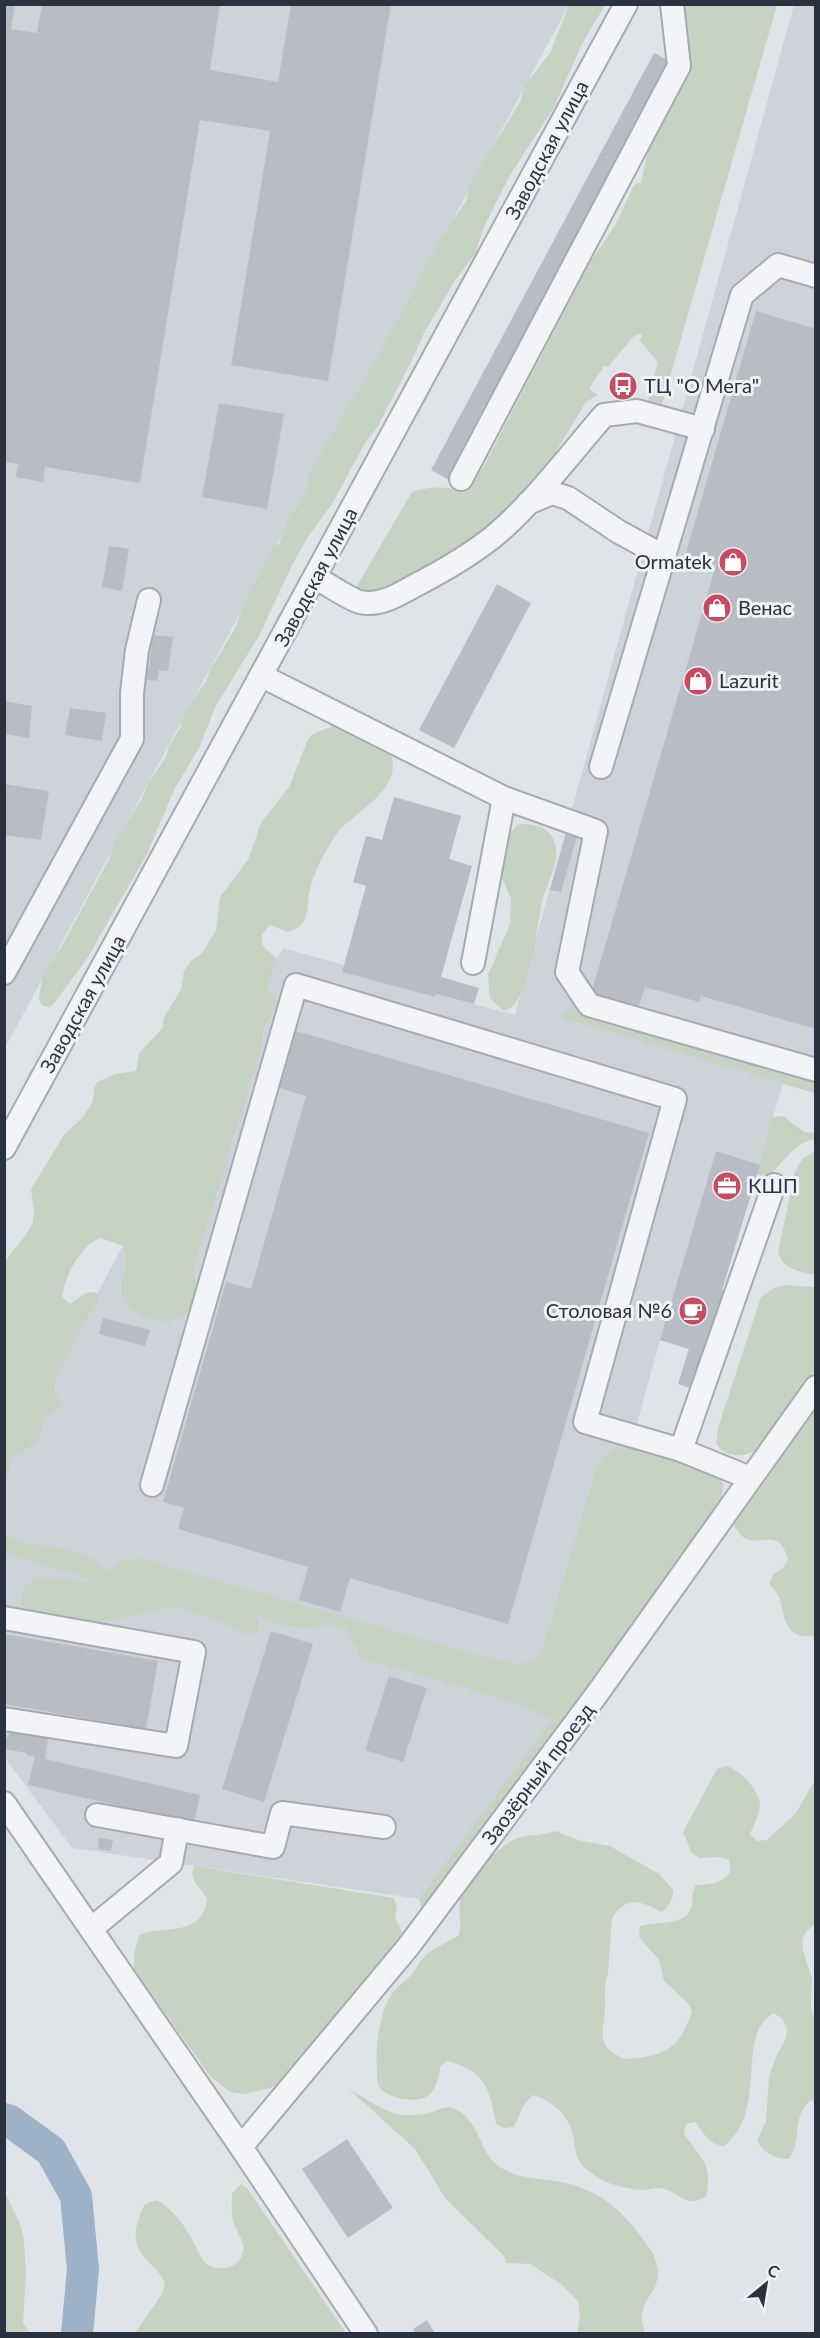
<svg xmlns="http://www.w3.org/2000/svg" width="820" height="2338" font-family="Lato,sans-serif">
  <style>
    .built { fill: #ced3da }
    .green { fill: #c6d2c2 }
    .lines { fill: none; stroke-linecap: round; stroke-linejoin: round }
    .river { stroke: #9db2c6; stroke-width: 32 }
    .building { fill: #b8bdc5 }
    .minor-casing { stroke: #a6abb2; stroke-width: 26 }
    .minor { stroke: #f3f4f7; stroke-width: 22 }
    .labels { text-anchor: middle; stroke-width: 6; stroke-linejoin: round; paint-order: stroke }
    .street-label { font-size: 20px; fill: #2a323f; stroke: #eff2f6 }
    .poi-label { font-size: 20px; fill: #2a323f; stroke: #eff2f6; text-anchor: start }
  </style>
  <rect width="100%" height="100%" fill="#e0e4e8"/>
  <path class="built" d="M 5,5 L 569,5 L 5,1048 Z
    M 794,5 L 815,5 L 815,1093 L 783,1084 L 722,1290 L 732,1293 L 678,1384 L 689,1349 L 660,1340 L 560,1705 L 552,1719 L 419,1899 L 72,1848 L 5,1758 L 5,1465 L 283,948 L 344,965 L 343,972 L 435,997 L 436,994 L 515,1015 Z"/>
  <path class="green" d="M 569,5 L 605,5 L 582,44 L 554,107 L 509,177 L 484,227 L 475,254 L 454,282 L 423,335 L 412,360 L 377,428 L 365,443 L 332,504 L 308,537 L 291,567 L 259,636 L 215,707 L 200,746 L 175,788 L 147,854 L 88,957 L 55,1002 L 50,1007 L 43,1006 L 40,1002 L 39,997 L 43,974 L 63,944 L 109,859 L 115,842 L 142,798 L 149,782 L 166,757 L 169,746 L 181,726 L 183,715 L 206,681 L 210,670 L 234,630 L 247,596 L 274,547 L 279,544 L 288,520 L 307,490 L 309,473 L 382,349 L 440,239 L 466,201 L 470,183 L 520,102 L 525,85 L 550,53 Z
    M 675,5 L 777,5 L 660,412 L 647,404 L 658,362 L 640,341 L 642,333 L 633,337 L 608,367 L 604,366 L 589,389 L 598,395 L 586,402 L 546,468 L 496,527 L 395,588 L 371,594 L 357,587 L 358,584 L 412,492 C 428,487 448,485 463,493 L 466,491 L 484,466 L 589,264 L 616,224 L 633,187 L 637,183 L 641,183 L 648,151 L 683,80 Z
    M 333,726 L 340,727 L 390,752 C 406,791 352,811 335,836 C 324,854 312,874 309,895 C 307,905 309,919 300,926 C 297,929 291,930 288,932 L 269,925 L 262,935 L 262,945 L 277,959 L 267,985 L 268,991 L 278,1002 L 263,1031 L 260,1051 L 193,1271 C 194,1279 197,1291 194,1299 C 184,1333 140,1325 124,1300 C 117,1288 124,1276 126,1264 C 126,1258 125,1252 123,1246 L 101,1238 C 82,1243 64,1278 62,1297 L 70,1304 L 85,1293 L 95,1292 L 99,1296 L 98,1301 L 81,1328 L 55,1380 L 54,1388 L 62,1406 L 44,1418 L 42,1433 L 36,1443 L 13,1457 L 5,1482 L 5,1261 L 27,1233 L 33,1222 L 34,1209 L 31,1189 L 64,1135 L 83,1117 L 93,1101 L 94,1088 L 97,1082 L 115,1074 L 136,1071 L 139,1053 L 162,1029 L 164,1017 L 181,990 L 184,971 L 191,961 L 202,953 L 216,930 L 220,897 L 248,860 L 261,823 L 289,787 L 308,739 L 313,734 Z
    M 522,824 C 532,824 545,826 551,835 C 565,856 547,881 542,901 C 537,924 531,1005 504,1011 L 490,998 L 488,975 L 510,924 L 511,899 L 500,874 L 505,840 L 517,825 Z
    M 572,1007 L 815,1079 L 815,1093 L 560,1017 Z
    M 783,1116 L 804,1132 L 815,1133 L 815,1139 C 794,1142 785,1162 769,1175 L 756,1175 L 773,1117 Z
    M 815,1151 L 816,1151 L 815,1275 C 800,1272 782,1269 778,1252 L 795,1172 L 803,1158 Z
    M 784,1285 L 815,1287 L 815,1370 L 762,1446 C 746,1458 729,1460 716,1444 L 718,1428 L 761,1297 L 774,1288 Z
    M 815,1410 L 815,1636 C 811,1635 805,1637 801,1636 C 785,1632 783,1612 780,1600 C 778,1594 774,1589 769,1584 L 773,1574 L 782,1569 L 788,1560 C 779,1524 759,1549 743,1537 C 739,1534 736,1529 734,1525 Z
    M 622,1444 L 657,1453 L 720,1476 L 724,1486 L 720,1501 L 572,1711 L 422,1909 L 419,1899 L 552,1719 L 504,1699 L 359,1658 L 357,1647 L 351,1640 L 346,1628 C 328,1621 317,1629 299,1628 C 284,1627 271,1621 257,1616 L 259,1625 L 258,1633 L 244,1634 L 220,1621 L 180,1608 L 159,1609 L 101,1623 L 79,1625 L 33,1613 L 21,1605 C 18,1566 64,1578 86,1583 L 91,1579 L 5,1553 L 4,1536 C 39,1551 81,1540 108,1573 L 113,1571 L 121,1561 L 138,1558 L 492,1659 L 520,1664 L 534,1660 L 541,1654 L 596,1469 L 606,1453 Z
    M 727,1766 C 741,1771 760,1790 760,1806 C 759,1815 753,1826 750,1834 L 757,1841 L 767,1840 L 796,1813 L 815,1780 L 815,1924 L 806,1932 L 802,1940 L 803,1951 L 812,1978 L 811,2006 L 815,2024 L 815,2103 L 811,2100 C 790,2119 803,2139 789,2159 C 776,2159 764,2154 757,2141 L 766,2121 L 769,2077 L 776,2057 L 786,2038 L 787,2029 L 782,2019 L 774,2013 C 734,2034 770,2110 724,2146 C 707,2144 705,2133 695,2122 L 686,2124 L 684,2134 C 701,2159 713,2163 706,2197 C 683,2209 680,2190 659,2188 C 653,2188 647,2190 641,2190 C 634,2190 617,2186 609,2183 C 603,2181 587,2171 583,2166 C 575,2158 575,2145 573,2135 C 570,2116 551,2100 533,2095 C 522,2105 520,2114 514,2127 L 504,2128 L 496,2124 C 489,2086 486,2073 448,2061 L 440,2066 C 440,2073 437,2085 432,2092 C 423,2105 390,2100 381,2089 C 375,2083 378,2075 377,2067 C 375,2048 380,2012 391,1995 C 396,1987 404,1983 410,1976 C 416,1970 419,1962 424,1957 C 430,1949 450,1942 459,1935 C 462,1923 458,1914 460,1902 C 463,1883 500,1844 518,1838 C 530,1834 543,1836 555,1831 L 581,1841 L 610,1846 L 659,1874 L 673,1890 C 673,1900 670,1905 662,1912 C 642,1902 627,1894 612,1918 L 608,1974 C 603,1986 606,1996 605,2008 C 604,2034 594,2044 624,2059 C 664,2056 679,2051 692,2011 L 687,2002 L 664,1981 L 659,1960 L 639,1937 L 640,1926 C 655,1921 685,1927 691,1908 C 694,1899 690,1896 696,1885 C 711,1884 721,1884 730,1872 L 729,1860 L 719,1857 L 699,1858 L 691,1852 L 683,1832 L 717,1769 Z
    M 194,1866 L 394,1898 L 397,1907 L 395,1917 L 402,1932 L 399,1938 L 295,2069 L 280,2083 L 270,2088 L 245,2094 L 230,2092 L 211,2077 L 134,1970 L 134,1954 L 139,1936 C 161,1923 202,1940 207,1899 C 201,1887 188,1881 194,1866 Z
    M 350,2090 C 362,2096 390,2115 403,2115 C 410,2115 419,2115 426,2114 C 435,2112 443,2106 452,2108 C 481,2118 477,2152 500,2167 C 521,2180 537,2178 561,2182 C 598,2189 623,2210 644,2241 C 647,2246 652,2250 654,2256 C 668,2289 640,2295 642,2320 C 642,2324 644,2329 645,2333 L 577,2333 L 580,2315 L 578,2301 L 561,2284 L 530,2264 L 506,2263 L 504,2256 L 445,2198 L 415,2149 Z
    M 241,2184 L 247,2188 L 346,2333 L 135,2333 L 162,2294 L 165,2282 C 159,2270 149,2264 141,2253 C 131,2239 137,2218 145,2204 L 157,2200 C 175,2211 186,2227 195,2245 C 198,2250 200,2257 204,2261 C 213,2273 237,2270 242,2255 C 247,2243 236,2232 233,2221 C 231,2212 232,2202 232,2193 Z
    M 5,2192 L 20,2224 L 24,2241 L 26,2273 L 23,2323 L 30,2333 L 5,2333 Z"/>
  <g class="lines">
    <path class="river" d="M 4,2119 L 10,2121 L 51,2151 L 76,2196 L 83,2269 L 77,2334"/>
  </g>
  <path class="building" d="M 4,4 L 15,4 L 11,29 L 37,33 L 42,4 L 220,4 L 210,70 L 278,82 L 291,4 L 391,4 L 328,381 L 231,365 L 270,131 L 200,120 L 140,483 L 45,467 L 43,482 L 16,477 L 18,464 L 4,462 Z
    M 654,53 L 672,62 L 449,480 L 431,470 Z
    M 756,311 L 816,329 L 816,1029 L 701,996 L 699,1002 L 645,987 L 638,1008 L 591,994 L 716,565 L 685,556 Z
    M 219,403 L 284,414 L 267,509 L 202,497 Z
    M 109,546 L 129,549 L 122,591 L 102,587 Z
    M 497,584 L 531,603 L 454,748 L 419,730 Z
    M 153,635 L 173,637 L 168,671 L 159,670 L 157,681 L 143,679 L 144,667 L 149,668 Z
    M 4,701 L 32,706 L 29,738 L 4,734 Z
    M 70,708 L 106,713 L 102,741 L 65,735 Z
    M 4,784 L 49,791 L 41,840 L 4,835 Z
    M 394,797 L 461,816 L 449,859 L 472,866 L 441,977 L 479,988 L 474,1004 L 436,994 L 435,997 L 342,972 L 366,886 L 353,882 L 366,836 L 382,840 Z
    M 566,833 L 577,836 L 561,892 L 550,890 Z
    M 296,1031 L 649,1133 L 508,1624 L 350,1578 L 340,1612 L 299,1600 L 308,1567 L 178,1529 L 184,1508 L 163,1502 L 226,1282 L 251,1289 L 306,1096 L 280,1088 Z
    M 716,1151 L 760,1165 L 722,1290 L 732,1293 L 696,1390 L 678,1384 L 689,1349 L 660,1340 Z
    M 103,1318 L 150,1330 L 145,1346 L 99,1334 Z
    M 271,1631 L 313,1644 L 264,1802 L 222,1789 Z
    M 4,1634 L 158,1661 L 146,1729 L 4,1704 Z
    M 389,1676 L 427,1688 L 403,1762 L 365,1750 Z
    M 10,1730 L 49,1731 L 45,1759 L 200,1795 L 194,1823 L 28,1785 L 35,1757 L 27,1755 L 27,1753 L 4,1749 L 4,1737 L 8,1737 Z
    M 99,1838 L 113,1840 L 111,1851 L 98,1849 Z
    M 347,2139 L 393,2208 L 348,2238 L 302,2169 Z
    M 427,2320 L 435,2334 L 416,2334 L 413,2329 Z"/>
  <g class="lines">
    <g class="minor-casing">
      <path id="minor" d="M 461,479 L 679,66 L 672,4
        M 528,503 L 552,493 L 568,498 L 619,532 L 665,557
        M 316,578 C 328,584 347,598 360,602 C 379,607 400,594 416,585 C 443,571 469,556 493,537 C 532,505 571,453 604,415 L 637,411 L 703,429
        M 262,676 L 504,798 L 596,831 L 567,972 L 589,1005 L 816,1070
        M 601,767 L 742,295 L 778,265 L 816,276
        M 473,963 L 504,798
        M 4,973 L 132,739 L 132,693 L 137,650 L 149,600
        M 4,1148 L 626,4
        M 681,1450 L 774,1185
        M 152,1485 L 296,985 L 675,1099 L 585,1422 L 681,1450 L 750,1478
        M 4,1618 L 194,1652 L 176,1746 L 4,1719
        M 4,1803 L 241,2147 L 366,2334
        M 97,1815 L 273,1847 L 282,1813 L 384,1827
        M 91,1929 L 171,1863 L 177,1829
        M 241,2147 L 408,1947 L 597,1694 L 816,1387"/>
    </g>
    <use href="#minor" class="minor"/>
  </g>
  <defs>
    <g id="bus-disc" transform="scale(1.5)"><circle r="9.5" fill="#c64c62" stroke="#eff2f6"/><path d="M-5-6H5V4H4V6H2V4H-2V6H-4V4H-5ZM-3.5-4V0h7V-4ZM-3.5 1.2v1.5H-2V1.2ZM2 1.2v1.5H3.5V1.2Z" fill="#fff"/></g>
    <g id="shop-disc" transform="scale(1.5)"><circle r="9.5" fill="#c64c62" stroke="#eff2f6"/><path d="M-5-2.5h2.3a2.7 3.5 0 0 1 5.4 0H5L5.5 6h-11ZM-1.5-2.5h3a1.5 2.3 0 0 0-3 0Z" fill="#fff"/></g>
    <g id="office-disc" transform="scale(1.5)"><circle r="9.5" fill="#c64c62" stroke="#eff2f6"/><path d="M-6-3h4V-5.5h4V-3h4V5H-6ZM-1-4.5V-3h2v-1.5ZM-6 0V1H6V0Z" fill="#fff"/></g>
    <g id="cafe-disc" transform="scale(1.5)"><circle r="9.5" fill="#c64c62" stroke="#eff2f6"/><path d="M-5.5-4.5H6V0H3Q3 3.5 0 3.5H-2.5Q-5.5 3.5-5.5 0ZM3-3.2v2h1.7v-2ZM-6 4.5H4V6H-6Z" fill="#fff"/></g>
  </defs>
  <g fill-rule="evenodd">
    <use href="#bus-disc" x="623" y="386"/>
    <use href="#shop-disc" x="733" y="562"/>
    <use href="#shop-disc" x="717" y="608"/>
    <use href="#shop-disc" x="698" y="681"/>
    <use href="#office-disc" x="727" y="1186"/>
    <use href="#cafe-disc" x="693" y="1311"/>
  </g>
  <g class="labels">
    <g class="street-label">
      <text transform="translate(547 150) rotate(-62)" y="7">Заводская улица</text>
      <text transform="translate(316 577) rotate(-62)" y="7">Заводская улица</text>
      <text transform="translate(83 1004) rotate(-61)" y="7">Заводская улица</text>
      <text transform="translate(538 1774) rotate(-53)" y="7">Заозёрный проезд</text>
    </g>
    <g class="poi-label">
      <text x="644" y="393">ТЦ "О Мега"</text>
      <text x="712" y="569" text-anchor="end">Ormatek</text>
      <text x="738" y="615">Венас</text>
      <text x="719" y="688">Lazurit</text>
      <text x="748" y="1193">КШП</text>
      <text x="672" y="1318" text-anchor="end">Столовая №6</text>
    </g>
  </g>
  <rect width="820" height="2338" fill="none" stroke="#2a323f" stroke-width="12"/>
  <g transform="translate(766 2284) rotate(30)" stroke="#eff2f6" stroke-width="4.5" paint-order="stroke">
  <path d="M0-4.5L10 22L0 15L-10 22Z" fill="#2a323f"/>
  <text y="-9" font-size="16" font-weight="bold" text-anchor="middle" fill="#2a323f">С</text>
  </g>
</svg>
